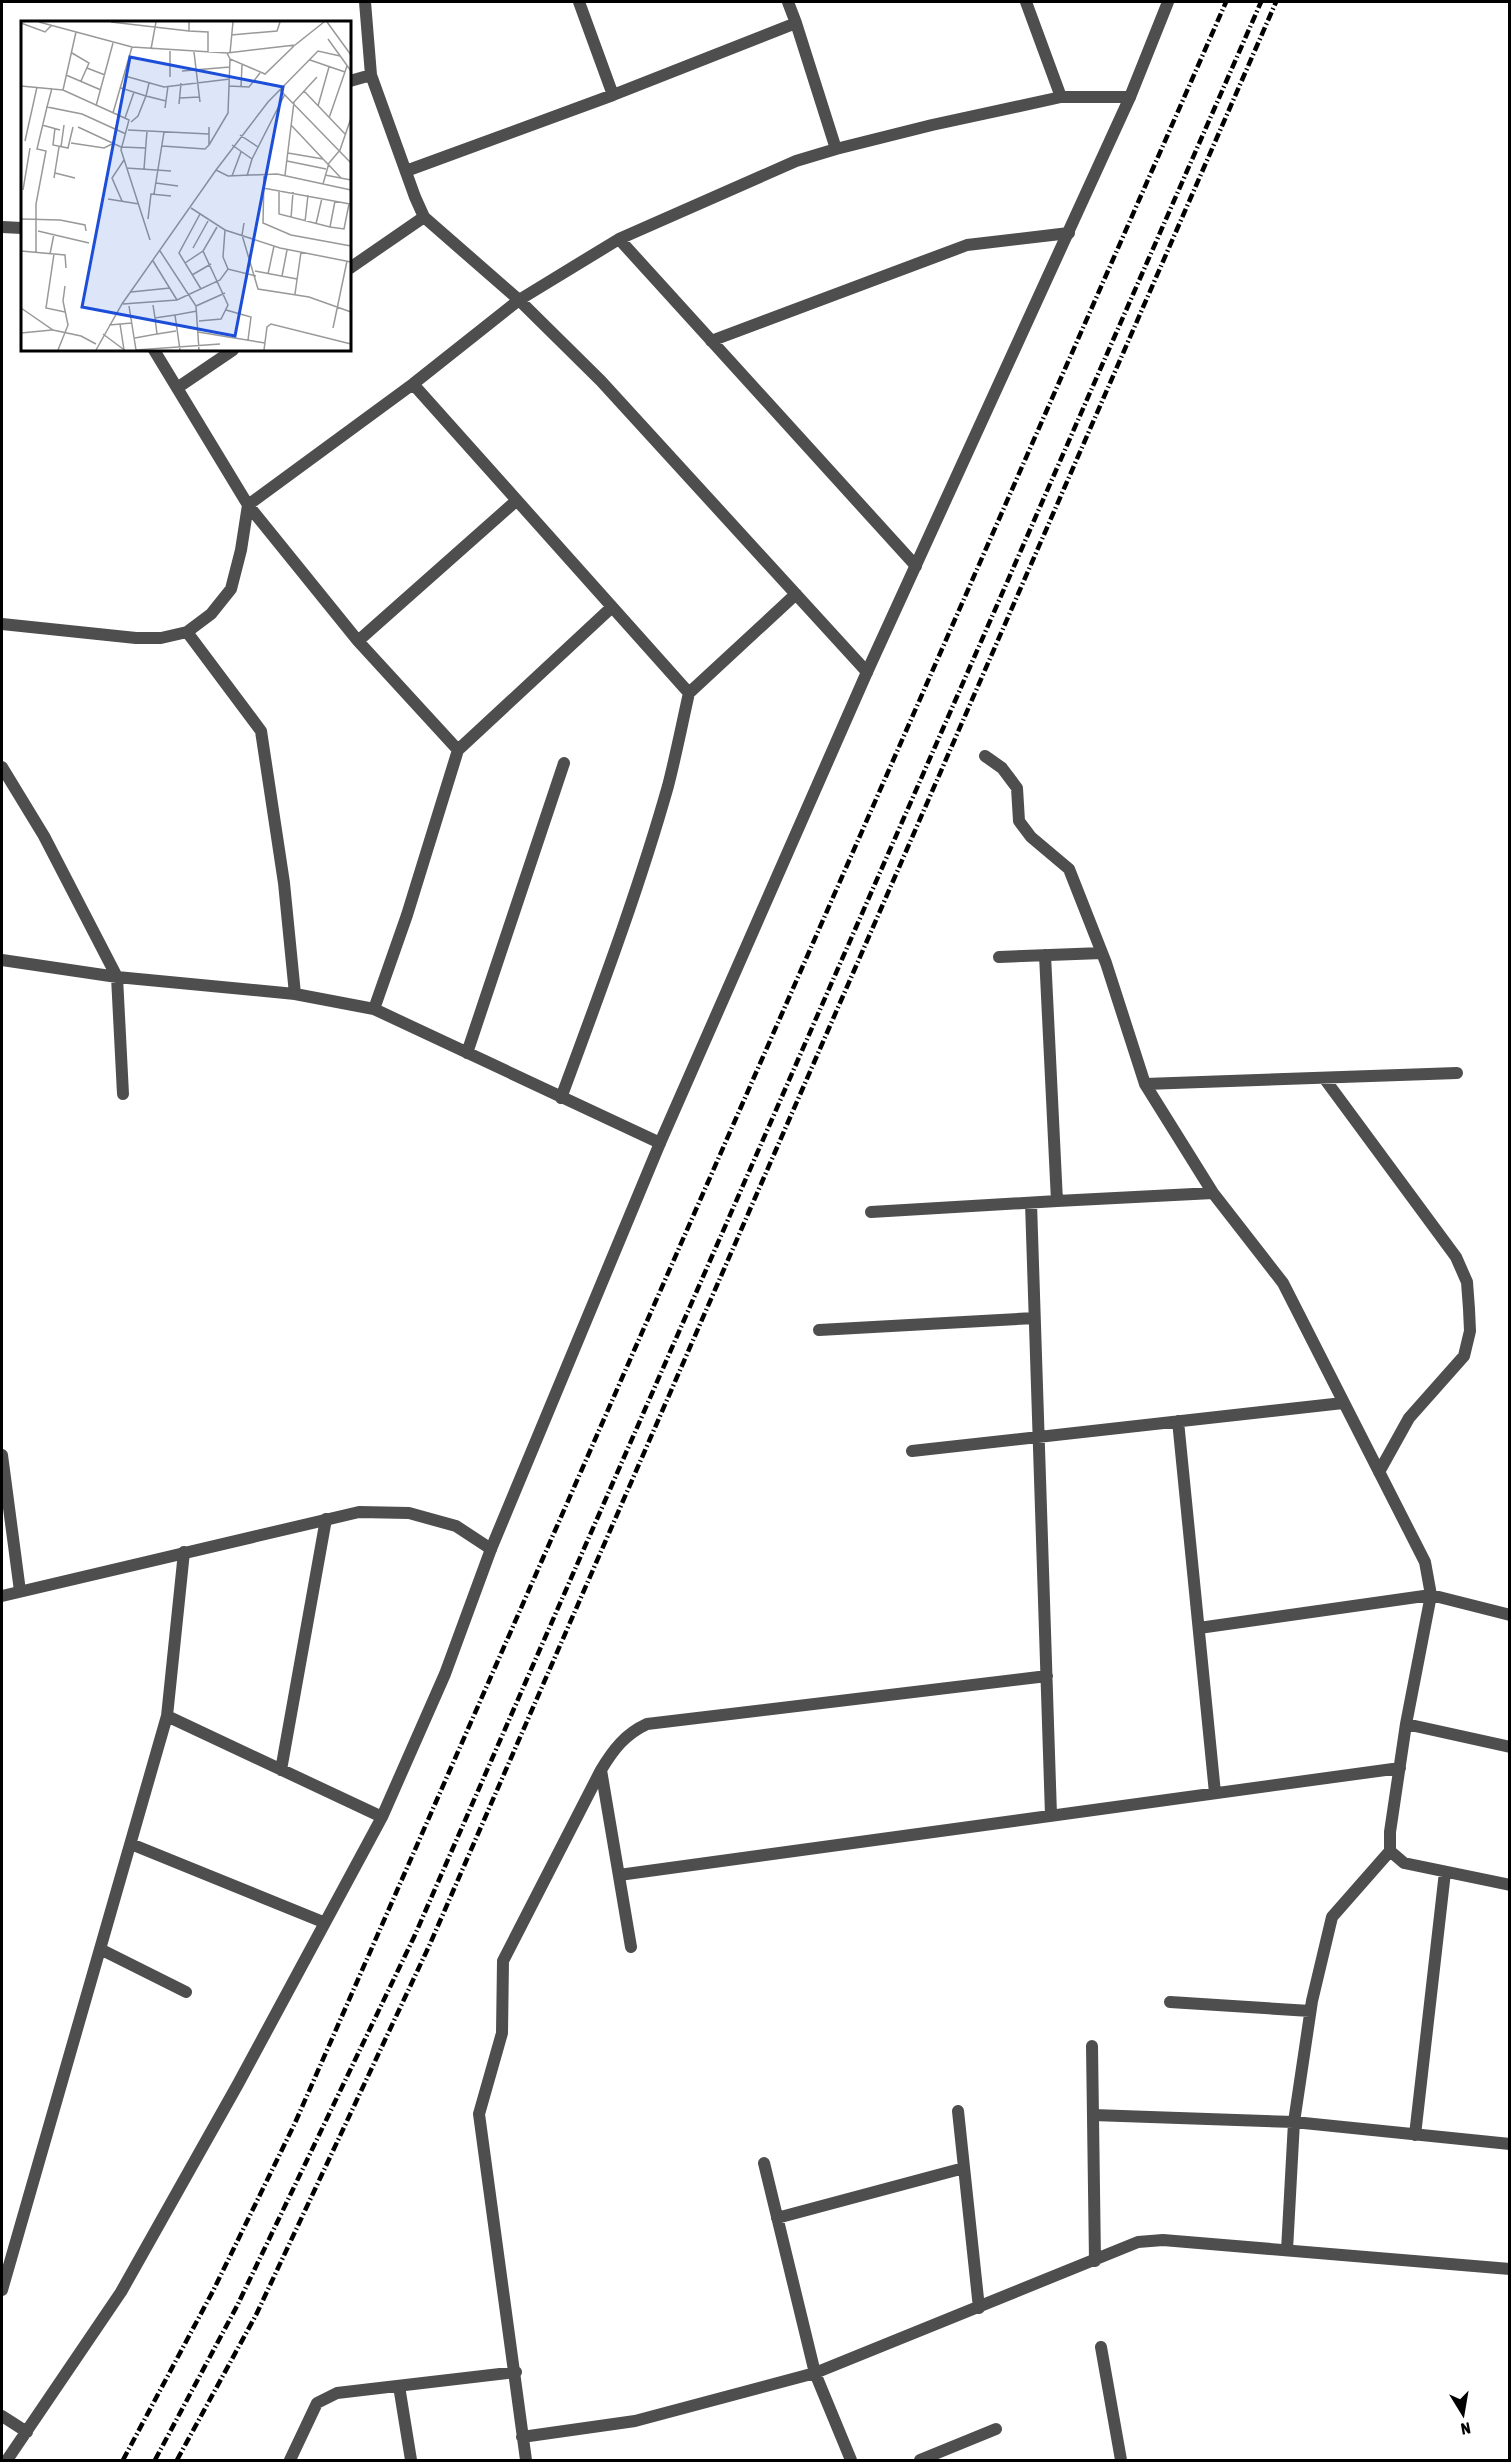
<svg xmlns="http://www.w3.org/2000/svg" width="1511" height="2462" font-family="'Asap Condensed',sans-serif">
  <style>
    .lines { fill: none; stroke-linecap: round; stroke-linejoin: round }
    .minor { stroke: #4e4e4e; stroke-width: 12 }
    .tertiary { stroke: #4e4e4e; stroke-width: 12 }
    .rail { stroke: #000; stroke-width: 4.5; stroke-dasharray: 9 3 1.5 3; stroke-linecap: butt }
    .inset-road { fill: none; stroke: #999; stroke-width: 1.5 }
    .view { fill: #1d4ed8; fill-opacity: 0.15; stroke: #1d4ed8; stroke-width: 3 }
    .inset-edge { fill: none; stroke: #000; stroke-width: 3 }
  </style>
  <rect width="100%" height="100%" fill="#fff"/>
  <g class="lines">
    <path class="minor" d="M 365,2 L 371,75 L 415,197 L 424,217 L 519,300 L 601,381 L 867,672
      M 788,2 L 796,23
      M 1026,2 L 1061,97
      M 350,81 L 371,75
      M 613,95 L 796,23 L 836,149
      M 406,171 L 613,95 L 579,2
      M 2,227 L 22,228
      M 619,239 L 916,566
      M 350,268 L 424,217
      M 711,341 L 967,245 L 1069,233
      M 154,350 L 248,505 L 358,641 L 458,750 L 407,915 L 374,1009
      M 413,384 L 689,693 C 682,724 676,755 668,786 C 638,892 599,995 561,1098
      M 177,388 L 233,350
      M 2,624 L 136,638 L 161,638 L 187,632 L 211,614 L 231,589 L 241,550 L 248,505 L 413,384 L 519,300 L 619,239 L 796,161 L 836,149 L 932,125 L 1061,97 L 1130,97
      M 187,632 L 261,731 L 284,883 L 295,994
      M 358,641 L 516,501
      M 689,693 L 796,594
      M 458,750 L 612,607
      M 985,756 L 1002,768 L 1017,788 L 1019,821 L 1031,837 L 1069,869 L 1106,963 L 1145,1084 L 1213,1193 L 1283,1283 L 1425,1562 L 1431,1595 L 1406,1724 L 1390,1832 L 1390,1851 L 1404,1863 L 1510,1885
      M 2,767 L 44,836 L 117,977 L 123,1094
      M 999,957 L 1102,953
      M 2,960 L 117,977 L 295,994 L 374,1009 L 660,1143
      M 467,1053 L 564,763
      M 1324,1078 L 1456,1257 L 1467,1282 L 1469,1309 L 1470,1331 L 1464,1356 L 1409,1418 L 1379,1472
      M 1145,1084 L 1457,1073
      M 1057,1201 L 1213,1193
      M 1031,1203 L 1051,1815
      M 871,1212 L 1057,1201 L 1045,955
      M 819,1330 L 1034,1318
      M 1178,1421 L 1215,1793
      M 912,1451 L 1343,1403
      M 2,1455 L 20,1591
      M 184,1552 L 167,1716 L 382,1817
      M 1199,1628 L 1431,1595 L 1510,1615
      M 1406,1724 L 1510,1747
      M 281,1770 L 326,1519
      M 131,1844 L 323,1922
      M 619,1875 L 1400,1768
      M 631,1947 L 601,1770 C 613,1750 625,1734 647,1724 L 1047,1676
      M 100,1949 L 186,1992
      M 1170,2002 L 1310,2011
      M 1092,2046 L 1095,2261
      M 958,2111 L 979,2308
      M 1093,2115 L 1294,2122 L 1312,2001 L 1332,1917 L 1390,1851
      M 1415,2135 L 1445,1872
      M 764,2163 L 815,2373 L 851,2460
      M 777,2218 L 964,2168
      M 1287,2250 L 1294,2122 L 1510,2144
      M 2,2290 L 167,1716
      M 1101,2347 L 1121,2460
      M 399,2386 L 411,2460
      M 2,2416 L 27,2432
      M 522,2437 L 635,2421 L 815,2373 L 1138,2242 L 1163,2240 L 1510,2269
      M 7,2460 L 121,2292 L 238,2084 L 382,1817 L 445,1674 L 491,1549
      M 290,2460 L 317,2403 L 337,2393 L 516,2372
      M 526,2460 L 479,2114 L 502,2033 L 503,1961 L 601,1770
      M 920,2460 L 996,2429"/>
    <path class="tertiary" d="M 2,1596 L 359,1512 L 409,1513 L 456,1526 L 491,1549 L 660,1143 L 867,672 L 1130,97 L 1168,2"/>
    <path class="rail" d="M 123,2460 L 213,2291 L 295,2123 L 1226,2
      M 155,2460 L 237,2306 L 414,1937 L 1261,2
      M 177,2460 L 256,2315 L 430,1944 L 1276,2"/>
  </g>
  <g transform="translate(21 21)">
    <rect width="330" height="330" fill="#fff"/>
    <path class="inset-road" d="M 18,1 L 111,26 L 206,32 L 274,24 L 303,1M 90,1 L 168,10M 168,1 L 168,10 L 187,11 L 187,31M 306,1 L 330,34M 0,2 L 24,11 L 30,5M 210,14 L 256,10 L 259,1M 307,18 L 330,50M 130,28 L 135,1M 173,31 L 179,81M 51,32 L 68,42 L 60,60M 206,32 L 209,38 L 244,53 L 273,25M 209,32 L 212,1M 289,39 L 324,51M 66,47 L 84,54M 161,50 L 209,46M 45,54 L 80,69M 104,55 L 143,66 L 209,58M 149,56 L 149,30M 0,65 L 42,69 L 108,99 L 100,129 L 129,219M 208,65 L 228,66 L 239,52M 220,66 L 221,44M 100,67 L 125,75 L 128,62M 42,69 L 55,11M 259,69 L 330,142M 283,70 L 325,114M 159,77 L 178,76M 158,83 L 160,62M 75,85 L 92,22M 297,85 L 308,46M 26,86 L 31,67M 144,87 L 147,65M 92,92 L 111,26M 104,97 L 113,71M 308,97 L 326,45M 110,101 L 117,95 L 125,75 L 145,80M 21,104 L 39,109M 270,104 L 320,157M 57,106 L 100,126 L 125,127M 34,107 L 32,124 L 47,127 L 52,106M 107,109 L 188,113M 219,114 L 237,126M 4,120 L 16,66M 50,122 L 83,127 L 93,122M 188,124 L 207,92 L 209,38M 211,124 L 231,138 L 226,155M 141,125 L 184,128 L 188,124 L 188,106M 40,126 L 43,104M 267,132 L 302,138M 231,138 L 264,73M 266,140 L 305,148M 105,147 L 150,150M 123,148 L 126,110M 195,149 L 247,81 L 297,30 L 319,35M 34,152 L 54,157M 264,154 L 273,81 L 296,56M 304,154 L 330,159M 211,155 L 220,131M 243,155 L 242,202 L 270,214 L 330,225M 33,157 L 38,126M 135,162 L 157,165M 302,163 L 308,142 L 319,129 L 330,97M 242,167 L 329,183M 2,169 L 9,127M 258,169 L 258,193 L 309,206 L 323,208 L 328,183M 133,173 L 143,111M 87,178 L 118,183M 101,180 L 91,157 L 103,139M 170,187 L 204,209 L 259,227 L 330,241M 179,193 L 158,232 L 180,268M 270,197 L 272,171M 0,198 L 39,199 L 64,204 L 65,210M 127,198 L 130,173 L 150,175M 284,201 L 287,174M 223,202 L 221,214 L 237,268 L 288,276 L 330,291M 295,203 L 301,177M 309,206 L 314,180M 204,209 L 202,236 L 207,248M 17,210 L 68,222M 172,227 L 187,200M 0,230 L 44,234 L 45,247M 139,230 L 175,285 L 178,329M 15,231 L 15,183 L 25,130 L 16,128 L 26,86 L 61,93 L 105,113M 29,233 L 33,213M 33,233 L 25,287 L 44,291M 132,240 L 156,279M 164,242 L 182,230M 234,250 L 276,258M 247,253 L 253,225M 171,254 L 190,243M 261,255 L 266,229M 110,271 L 149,267M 274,273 L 280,231M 102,283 L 156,279 L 199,259 L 207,248 L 235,255M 132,284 L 134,297 L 154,294M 108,285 L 115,329 L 199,323M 175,285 L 204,272M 0,287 L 32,309 L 60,315 L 75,323M 205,289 L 230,296 L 227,319M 178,300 L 200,298 L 207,284 L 182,230 L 196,206M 99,303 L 103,329M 88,304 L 111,302M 312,307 L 326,240M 177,311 L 244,322M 0,312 L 31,309M 82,313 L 102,328M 136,313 L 155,310M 114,317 L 136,313 L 134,297M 37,329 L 47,304 L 42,280 L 44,265M 75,329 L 101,283 L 195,149 L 207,155 L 256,153 L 330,169M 159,329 L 154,294 L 176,290M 243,329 L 246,306 L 250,303 L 330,323"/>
    <path class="view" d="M 109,36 L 262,66 L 214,315 L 61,286 Z"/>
    <rect width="330" height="330" class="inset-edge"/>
  </g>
  <rect width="1511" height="2462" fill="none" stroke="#000000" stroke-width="6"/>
  <g transform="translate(1463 2414) rotate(169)" stroke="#ffffff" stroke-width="4.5" paint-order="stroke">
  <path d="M0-4.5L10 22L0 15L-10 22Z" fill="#000000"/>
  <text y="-9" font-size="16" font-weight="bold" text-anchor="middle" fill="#000000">N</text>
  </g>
</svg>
